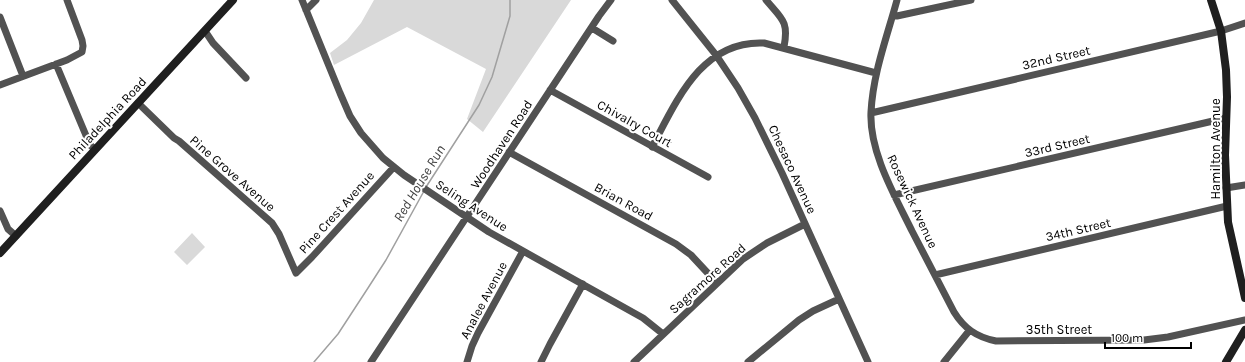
<svg xmlns="http://www.w3.org/2000/svg" width="1245" height="362" font-family="Karla,sans-serif">
  <style>
    .green { fill: #d9d9d9 }
    .lines { fill: none; stroke-linecap: round; stroke-linejoin: round }
    .stream { stroke: #a0a0a0; stroke-width: 1.5 }
    .street { stroke: #525252; stroke-width: 7 }
    .secondary { stroke: #1f1f1f; stroke-width: 8 }
    .labels { text-anchor: middle; stroke-width: 4; stroke-linejoin: round; paint-order: stroke }
    .street-label { font-size: 13px; fill: #000; stroke: #fff }
    .water-label { font-size: 14px; font-style: italic; fill: #414141; stroke: #fff }
  </style>
  <rect width="100%" height="100%" fill="#fff"/>
  <path class="green" d="M 374,0 L 571,0 L 483,132 L 467,119 L 486,69 L 407,27 L 334,65 L 330,53 L 347,40 L 361,23 Z
    M 192,233 L 205,247 L 187,265 L 174,252 Z"/>
  <g class="lines">
    <path class="stream" d="M 426,187 L 479,105 L 492,77 L 510,16 L 510,0
      M 314,362 L 338,334 L 368,288 L 386,260 L 424,191"/>
    <path class="street" d="M 302,0 L 340,93 L 350,116 L 361,133 L 383,158 L 404,175 L 489,232 L 643,318 L 663,334
      M 672,0 L 716,55 L 738,88 L 755,118 L 782,173 L 868,362
      M 766,0 C 782,19 789,21 784,47
      M 897,0 C 887,37 873,73 871,112 C 869,152 895,196 912,231 C 926,258 940,285 954,312 C 964,328 976,337 996,341 L 1144,340 L 1168,337 L 1245,320
      M 306,10 L 316,0
      M 893,15 L 897,16 L 971,0
      M 0,17 L 23,76
      M 592,28 L 613,41
      M 205,31 L 213,43 L 246,78
      M 56,64 L 90,145 L 95,149
      M 0,85 L 67,60 L 82,52 L 83,46 L 82,40 L 67,0
      M 550,90 L 708,177
      M 138,103 L 174,138 L 179,141 L 272,223 L 279,234 L 296,273 L 312,257 L 393,168
      M 871,113 L 1221,31 L 1245,23
      M 652,147 C 677,100 702,40 764,43 L 876,73
      M 509,152 L 676,244 L 691,255 L 717,283
      M 1226,188 L 1245,185
      M 894,195 L 1226,118
      M 0,211 L 8,229 L 16,236
      M 935,275 L 1227,206
      M 371,362 L 599,16 L 611,0
      M 467,362 L 472,346 L 478,333 L 523,251
      M 541,362 L 550,344 L 583,284
      M 634,362 L 743,259 L 767,243 L 805,224
      M 748,362 L 799,320 L 813,311 L 839,299
      M 944,362 L 969,331"/>
    <path class="secondary" d="M 1211,0 L 1221,31 L 1226,70 L 1227,97 L 1225,155 L 1228,222 L 1245,298
      M 0,253 L 233,0
      M 1226,362 L 1245,330"/>
  </g>
  <g class="labels">
    <g class="street-label">
      <text transform="translate(1056 57) rotate(-13)" y="5">32nd Street</text>
      <text transform="translate(107 118) rotate(-47)" y="5">Philadelphia Road</text>
      <text transform="translate(635 123) rotate(29)" y="5">Chivalry Court</text>
      <text transform="translate(501 144) rotate(-57)" y="5">Woodhaven Road</text>
      <text transform="translate(1057 145) rotate(-13)" y="5">33rd Street</text>
      <text transform="translate(1215 149) rotate(-90)" y="5">Hamilton Avenue</text>
      <text transform="translate(793 169) rotate(65)" y="5">Chesaco Avenue</text>
      <text transform="translate(233 173) rotate(41)" y="5">Pine Grove Avenue</text>
      <text transform="translate(624 201) rotate(29)" y="5">Brian Road</text>
      <text transform="translate(913 201) rotate(65)" y="5">Rosewick Avenue</text>
      <text transform="translate(472 205) rotate(33)" y="5">Seling Avenue</text>
      <text transform="translate(336 212) rotate(-48)" y="5">Pine Crest Avenue</text>
      <text transform="translate(1078 229) rotate(-13)" y="5">34th Street</text>
      <text transform="translate(707 278) rotate(-42)" y="5">Sagramore Road</text>
      <text transform="translate(483 300) rotate(-62)" y="5">Analee Avenue</text>
      <text x="1059" y="334">35th Street</text>
    </g>
    <g class="water-label">
      <text transform="translate(419 183) rotate(-59)" y="5">Red House Run</text>
    </g>
  </g>
  <path d="M1105 342v6h86v-6" fill="none" stroke="#000000" stroke-width="2"/>
  <text x="1111" y="342" font-size="12" fill="#000000" stroke="#ffffff" stroke-width="3" paint-order="stroke">100 m</text>
</svg>
